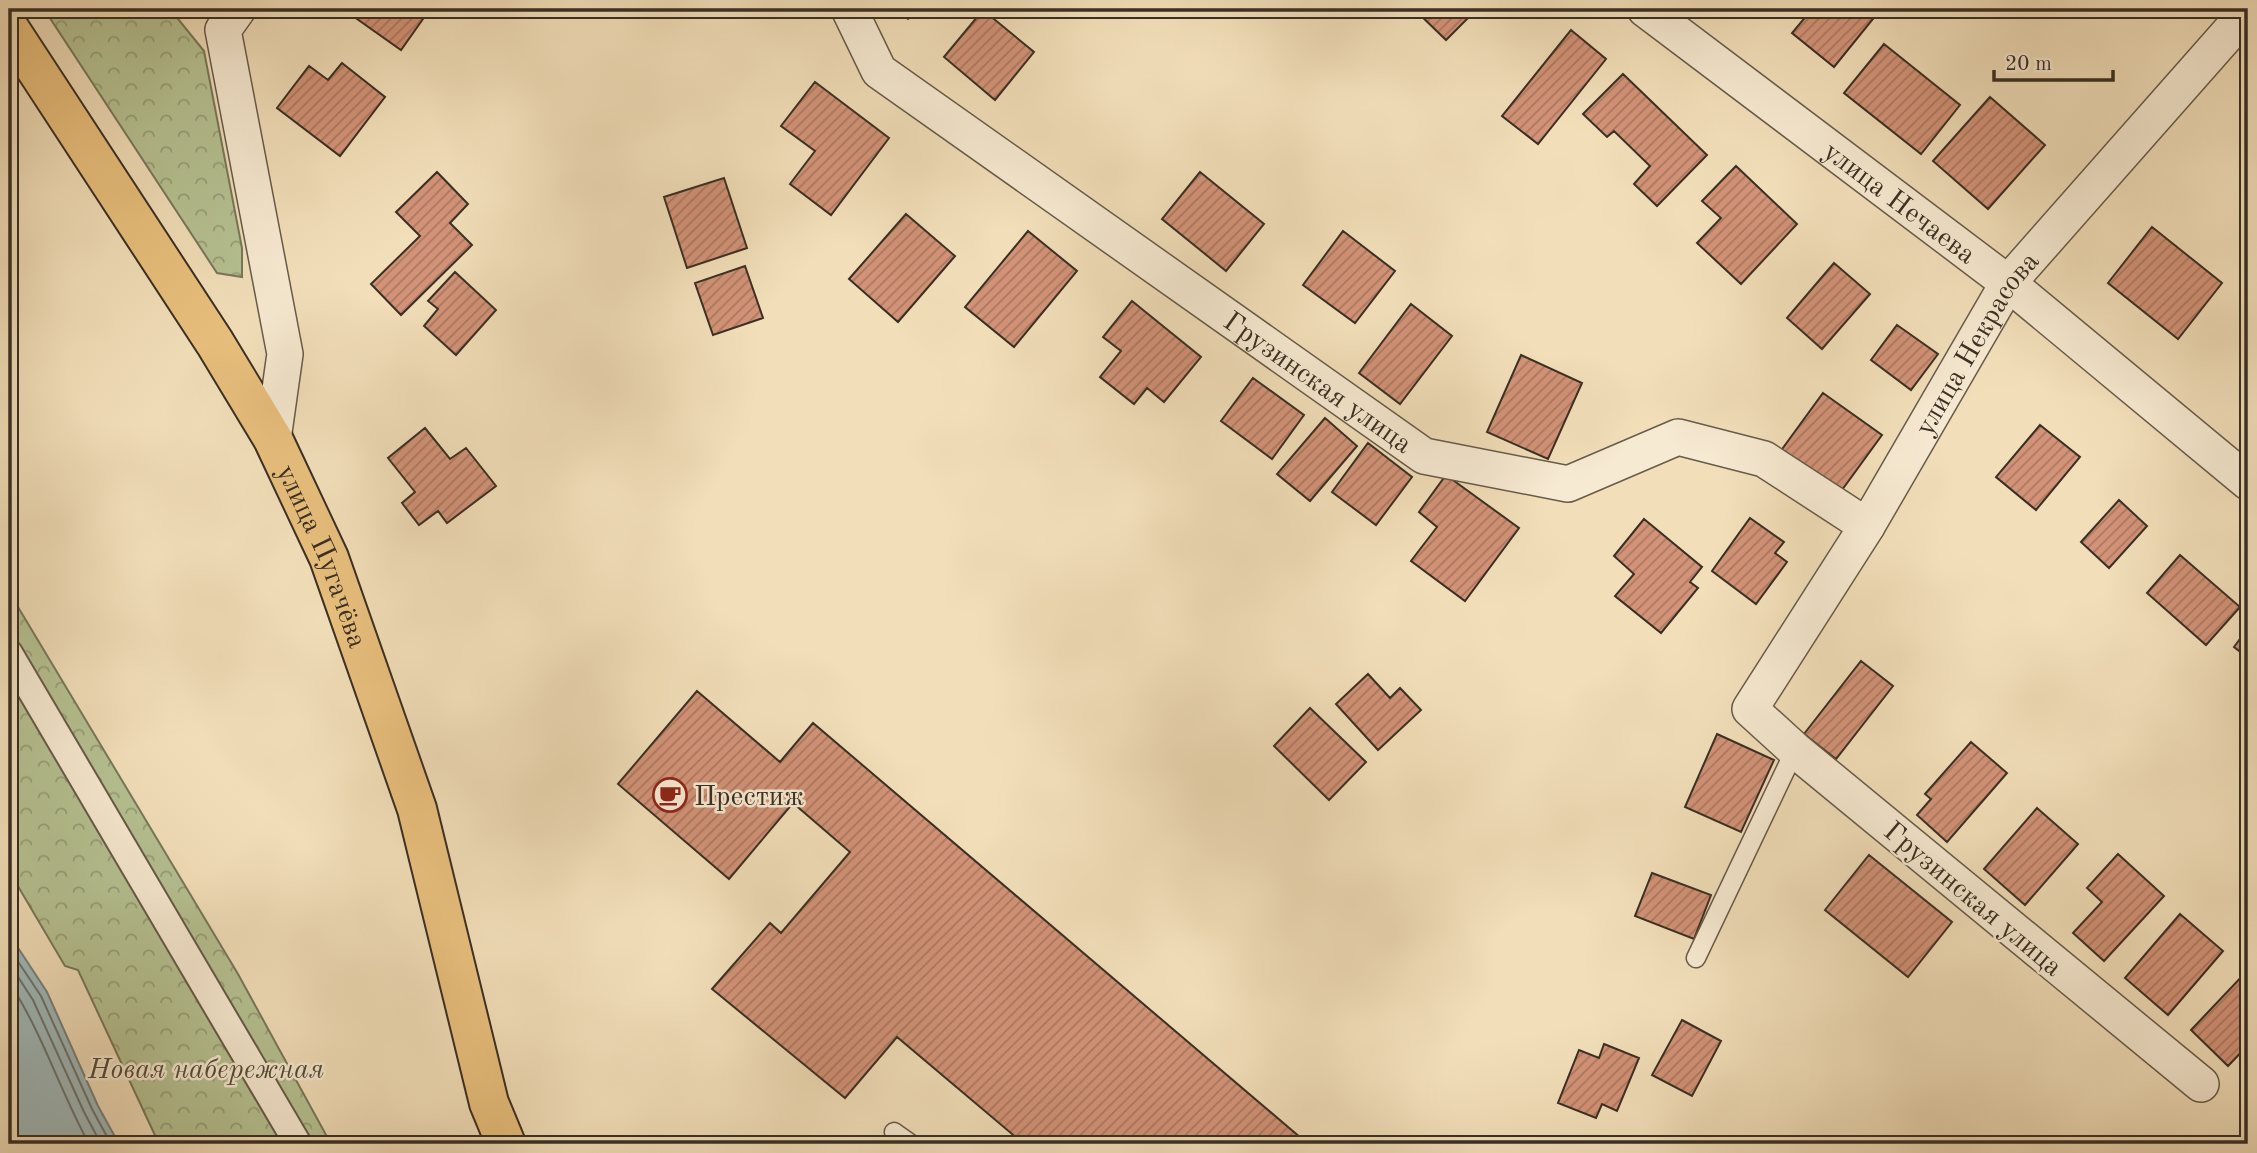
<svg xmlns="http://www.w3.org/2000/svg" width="2257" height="1153" font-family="'Old Standard TT',serif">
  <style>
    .forest { fill: url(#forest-crowns); stroke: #78785c; stroke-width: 2 }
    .water { fill: #a0babb; stroke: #77827f; stroke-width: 2 }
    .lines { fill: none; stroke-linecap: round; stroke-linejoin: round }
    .shore { stroke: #6c7470; stroke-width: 2 }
    .building { fill: url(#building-hatch); stroke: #392f24; stroke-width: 2 }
    .service-casing { stroke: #675b4a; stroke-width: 21 }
    .pedestrian-casing { stroke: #675b4a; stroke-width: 30 }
    .minor-casing { stroke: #675b4a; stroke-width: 38 }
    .primary-casing { stroke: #392f24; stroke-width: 42 }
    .service { stroke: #f7ead2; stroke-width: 18 }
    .pedestrian { stroke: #f7ead2; stroke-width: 26 }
    .minor { stroke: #f7ead2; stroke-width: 35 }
    .primary { stroke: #e9c07d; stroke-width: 38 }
    .labels { text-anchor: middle; stroke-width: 5; stroke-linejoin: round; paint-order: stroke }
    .street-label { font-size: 28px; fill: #392f24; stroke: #f7ead2 }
    .poi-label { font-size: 28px; fill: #392f24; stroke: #f7ead2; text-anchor: start }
    .park-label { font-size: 28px; font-style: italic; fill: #524c3a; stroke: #f7ead2 }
  </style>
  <defs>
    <pattern id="forest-crowns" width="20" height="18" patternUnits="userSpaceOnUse" patternTransform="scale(1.75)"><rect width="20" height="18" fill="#b6c293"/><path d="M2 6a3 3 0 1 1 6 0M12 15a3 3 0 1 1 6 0" fill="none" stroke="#959e78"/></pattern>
    <pattern id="building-hatch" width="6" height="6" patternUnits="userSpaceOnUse" patternTransform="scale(1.75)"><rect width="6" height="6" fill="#d39378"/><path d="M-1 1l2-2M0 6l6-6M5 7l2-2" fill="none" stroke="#ac7862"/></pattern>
  </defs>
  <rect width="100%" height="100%" fill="#f2dfba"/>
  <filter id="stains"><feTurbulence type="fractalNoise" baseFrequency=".00286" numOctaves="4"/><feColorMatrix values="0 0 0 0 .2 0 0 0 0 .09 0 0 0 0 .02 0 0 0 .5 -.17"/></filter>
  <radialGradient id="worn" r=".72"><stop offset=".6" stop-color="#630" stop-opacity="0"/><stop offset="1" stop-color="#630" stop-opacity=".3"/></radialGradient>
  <path class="forest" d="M 44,9 L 170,9 L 204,51 L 242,248 L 242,277 L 217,273 Z
    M 9,592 L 238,974 L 331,1144 L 159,1144 L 78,970 L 65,966 L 9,871 Z"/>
  <path class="water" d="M 9,934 L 47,992 L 98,1106 L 119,1144 L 9,1144 Z"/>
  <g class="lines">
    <path class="shore" d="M 9,948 L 41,996 L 92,1109 L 111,1144
      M 9,963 L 33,1000 L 84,1112 L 101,1144
      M 9,982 C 42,1032 60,1091 89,1144"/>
  </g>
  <path class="building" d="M 343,9 L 430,9 L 401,50 Z
    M 894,9 L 916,9 L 908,19 Z
    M 1414,9 L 1477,9 L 1446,40 Z
    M 1812,9 L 1881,9 L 1834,67 L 1792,33 Z
    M 983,10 L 1034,52 L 995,100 L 944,57 Z
    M 1571,30 L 1606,59 L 1538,144 L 1502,116 Z
    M 1884,44 L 1960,105 L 1921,154 L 1844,93 Z
    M 342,63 L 385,97 L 340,156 L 277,108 L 309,66 L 328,80 Z
    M 1623,74 L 1707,155 L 1657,206 L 1634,184 L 1650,166 L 1614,131 L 1607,137 L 1583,114 Z
    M 815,82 L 889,138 L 831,215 L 790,184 L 815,151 L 781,126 Z
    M 1990,97 L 2045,145 L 1988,209 L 1933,161 Z
    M 1736,166 L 1797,224 L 1741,284 L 1697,243 L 1721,218 L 1702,201 Z
    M 437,172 L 468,204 L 450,223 L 472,245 L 401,315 L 371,284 L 420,236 L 396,212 Z
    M 1200,172 L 1264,224 L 1226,271 L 1162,219 Z
    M 724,178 L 747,248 L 687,268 L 664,197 Z
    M 906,214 L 955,256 L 898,322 L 849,279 Z
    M 2152,227 L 2222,283 L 2178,339 L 2108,283 Z
    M 1028,231 L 1077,271 L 1014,347 L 965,307 Z
    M 1343,231 L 1395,271 L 1355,323 L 1303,285 Z
    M 1834,263 L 1870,294 L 1822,349 L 1787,318 Z
    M 745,266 L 763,318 L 713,335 L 695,283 Z
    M 455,272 L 496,310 L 456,355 L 424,326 L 438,309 L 428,301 Z
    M 1132,301 L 1201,357 L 1164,402 L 1147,388 L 1134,404 L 1100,377 L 1121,351 L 1103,337 Z
    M 1411,304 L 1452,336 L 1400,404 L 1359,373 Z
    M 1897,325 L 1938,354 L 1911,390 L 1871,360 Z
    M 1521,355 L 1582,383 L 1548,459 L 1487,432 Z
    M 1253,378 L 1304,415 L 1272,459 L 1221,421 Z
    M 1823,393 L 1882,435 L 1839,494 L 1780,452 Z
    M 1325,418 L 1357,446 L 1310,501 L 1277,474 Z
    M 2040,425 L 2080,457 L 2036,510 L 1996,477 Z
    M 425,428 L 450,459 L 466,448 L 496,486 L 447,523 L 438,511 L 419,525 L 402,503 L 415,492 L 388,458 Z
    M 1368,443 L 1412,477 L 1376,525 L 1332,492 Z
    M 1446,475 L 1519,528 L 1465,601 L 1411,561 L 1437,527 L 1419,512 Z
    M 2119,500 L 2147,526 L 2109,568 L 2081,542 Z
    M 1750,518 L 1784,542 L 1775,553 L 1787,562 L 1756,604 L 1712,571 Z
    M 1644,519 L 1702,567 L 1690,582 L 1698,588 L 1661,633 L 1615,596 L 1634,574 L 1614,556 Z
    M 2180,555 L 2240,607 L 2206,645 L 2147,593 Z
    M 2248,628 L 2248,658 L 2234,647 Z
    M 1861,661 L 1893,686 L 1836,759 L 1804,734 Z
    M 1368,674 L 1390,698 L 1400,688 L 1421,710 L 1378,750 L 1336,704 Z
    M 697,691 L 780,762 L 813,723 L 1308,1144 L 1024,1144 L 897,1037 L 845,1098 L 712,989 L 770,923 L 781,933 L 850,852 L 793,803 L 729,879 L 618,784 Z
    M 1310,708 L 1366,762 L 1329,800 L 1274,746 Z
    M 1717,734 L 1774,760 L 1741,832 L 1685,807 Z
    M 1971,742 L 2007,773 L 1947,842 L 1917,815 L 1931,799 L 1925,794 Z
    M 2037,808 L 2078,844 L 2025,905 L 1984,869 Z
    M 2118,854 L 2164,896 L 2104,961 L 2073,933 L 2102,902 L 2087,888 Z
    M 1869,855 L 1952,922 L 1908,977 L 1825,910 Z
    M 1652,873 L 1711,895 L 1694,939 L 1635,916 Z
    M 2180,914 L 2223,951 L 2168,1015 L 2125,978 Z
    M 2247,971 L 2248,1045 L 2228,1066 L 2191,1030 Z
    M 1682,1020 L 1721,1041 L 1692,1096 L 1652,1075 Z
    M 1604,1044 L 1639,1058 L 1617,1111 L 1602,1104 L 1596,1118 L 1558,1103 L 1579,1050 L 1599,1058 Z"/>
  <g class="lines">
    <g class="service-casing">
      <path id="service" d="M 1696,958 L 1795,750
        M 894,1132 L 911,1144"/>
    </g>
    <g class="pedestrian-casing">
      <path id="pedestrian" d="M 9,653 L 298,1144"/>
    </g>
    <g class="minor-casing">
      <g id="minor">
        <path d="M 238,9 L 223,30 L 285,354 L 273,439"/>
        <path id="s1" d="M 849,9 L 879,71 L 1424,456 L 1568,484 L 1678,437 L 1764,459 L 1867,526"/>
        <path id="s2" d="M 1645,9 L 2008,283 L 2248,482"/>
        <path id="s3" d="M 2201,1084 L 1795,750 L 1750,709 L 1867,526 L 2008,283 L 2248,11"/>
      </g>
    </g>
    <g class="primary-casing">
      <g id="primary">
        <path id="s4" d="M 9,28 L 215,343 L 273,439 L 329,558 L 417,809 L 489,1103 L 506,1144"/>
      </g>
    </g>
    <use href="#service" class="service"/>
    <use href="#pedestrian" class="pedestrian"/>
    <use href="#minor" class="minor"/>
    <use href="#primary" class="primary"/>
  </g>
  <defs>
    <g id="cafe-ring" transform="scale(1.75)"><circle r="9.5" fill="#f7ead2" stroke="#8f2418" stroke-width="1.5"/><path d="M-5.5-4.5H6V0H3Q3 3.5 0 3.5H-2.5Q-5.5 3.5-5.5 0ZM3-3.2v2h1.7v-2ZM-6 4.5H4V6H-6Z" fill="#8f2418"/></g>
  </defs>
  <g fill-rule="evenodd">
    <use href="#cafe-ring" x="670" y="795"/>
  </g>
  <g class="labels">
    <g class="street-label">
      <text dy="10" stroke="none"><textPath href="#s2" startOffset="320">улица Нечаева</textPath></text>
      <text dy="10" stroke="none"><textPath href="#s3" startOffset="1017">улица Некрасова</textPath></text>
      <text dy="10" stroke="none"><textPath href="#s1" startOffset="607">Грузинская улица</textPath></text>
      <text dy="10" stroke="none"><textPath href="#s4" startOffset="616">улица Пугачёва</textPath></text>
      <text transform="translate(1974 898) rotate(40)" y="10">Грузинская улица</text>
    </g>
    <g class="poi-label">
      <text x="694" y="805">Престиж</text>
    </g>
    <g class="park-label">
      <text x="206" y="1078">Новая набережная</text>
    </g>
  </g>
  <rect width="2257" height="1153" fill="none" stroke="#f2dfba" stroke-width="35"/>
  <rect x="10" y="10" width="2236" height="1132" fill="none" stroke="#392f24" stroke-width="3.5"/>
  <rect x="18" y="18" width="2222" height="1118" fill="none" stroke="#392f24" stroke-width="2"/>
  <path d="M1994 70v10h119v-10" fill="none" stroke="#392f24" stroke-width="3.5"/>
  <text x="2005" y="70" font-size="21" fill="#392f24" stroke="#f7ead2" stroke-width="5" paint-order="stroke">20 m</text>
  <rect width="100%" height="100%" filter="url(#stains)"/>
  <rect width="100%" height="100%" fill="url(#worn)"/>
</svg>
